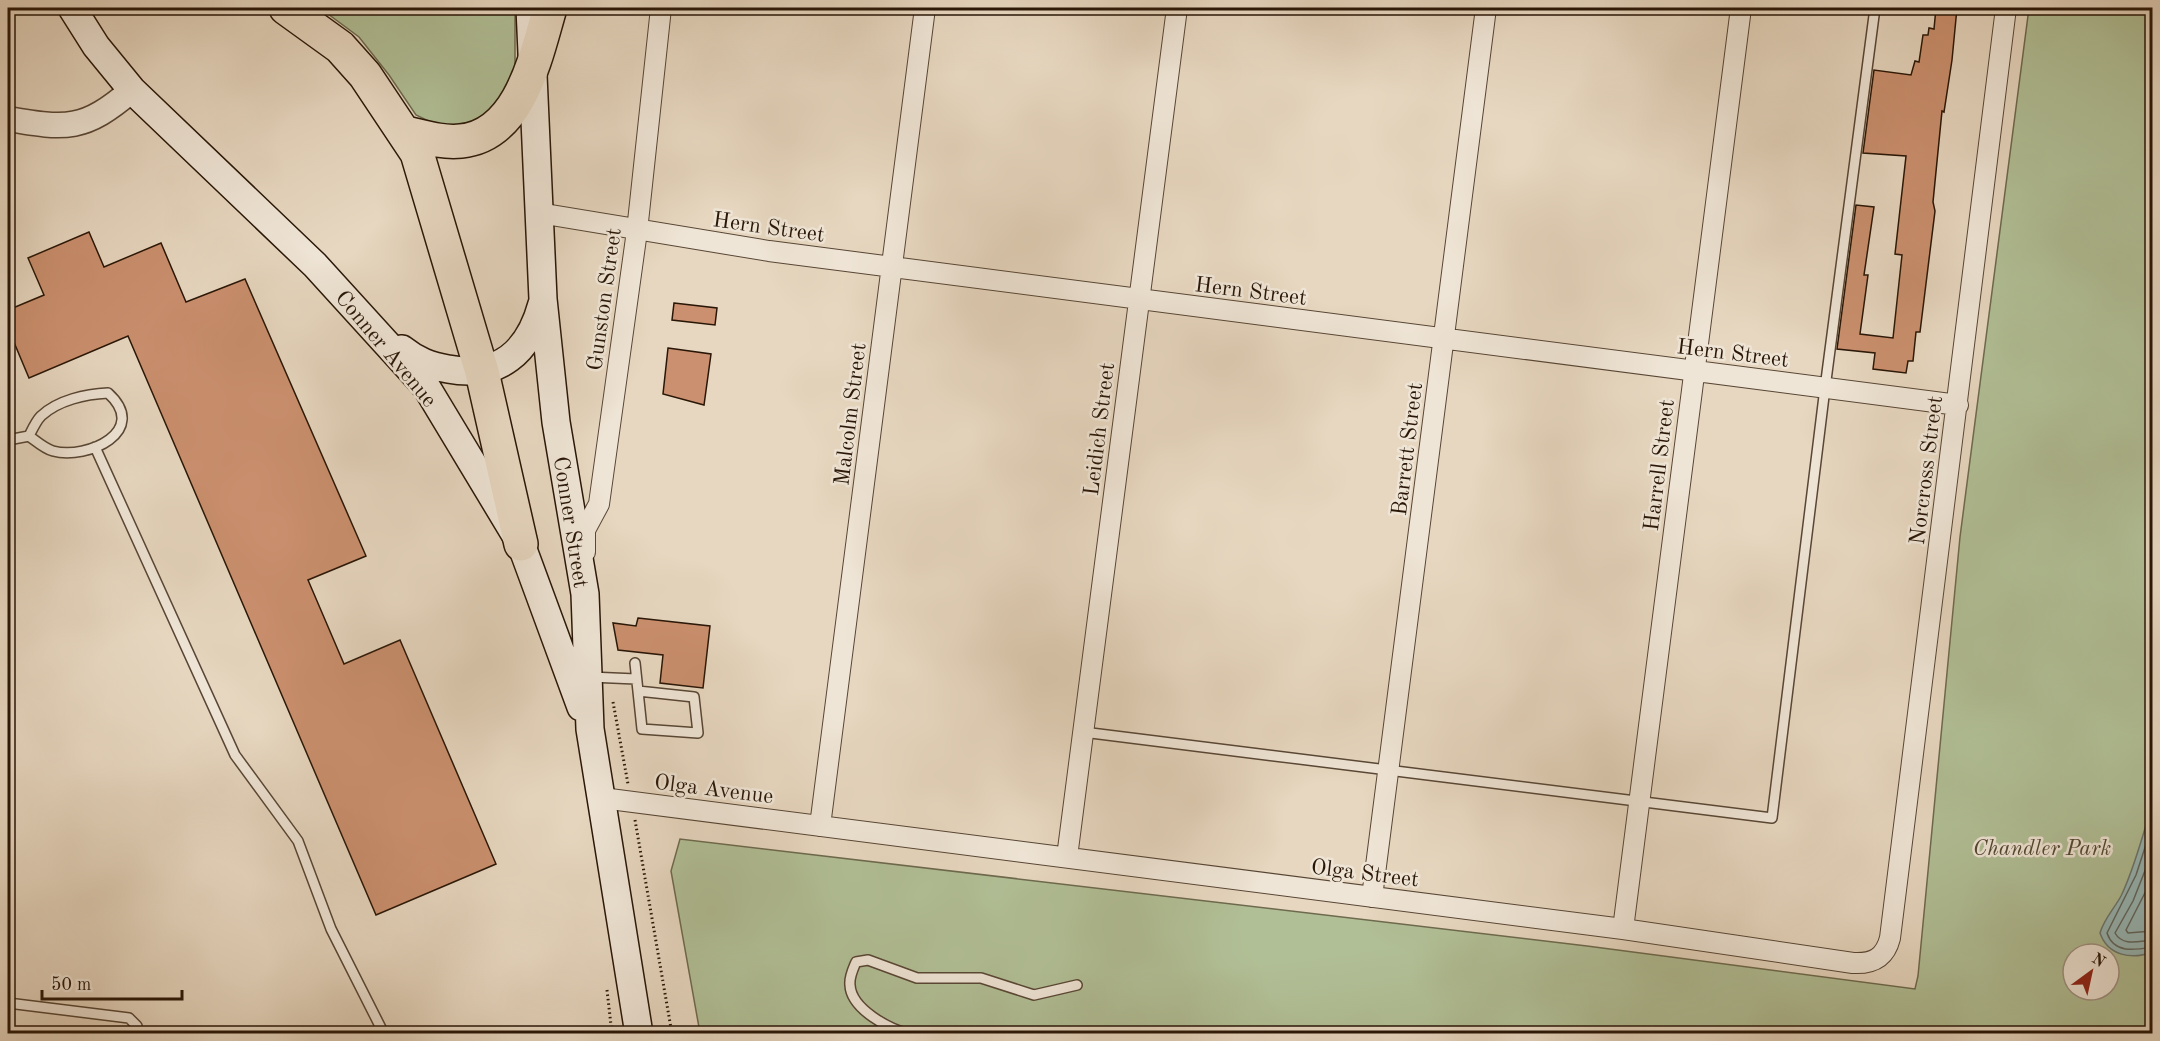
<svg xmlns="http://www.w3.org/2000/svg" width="2160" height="1041" font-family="'Old Standard TT',serif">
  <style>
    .green { fill: #b1bf96; stroke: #6d6a4e; stroke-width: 1.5; fill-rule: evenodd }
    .water { fill: #97b8b8; stroke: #6b7771; stroke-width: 1.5 }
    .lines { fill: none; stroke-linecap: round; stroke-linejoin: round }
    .shore { stroke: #606760; stroke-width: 1.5 }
    .building { fill: #cb906f; stroke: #291607; stroke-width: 1.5 }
    .service-casing { stroke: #584635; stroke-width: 12 }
    .minor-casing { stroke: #584635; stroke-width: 22 }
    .tertiary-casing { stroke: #584635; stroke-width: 27 }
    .secondary-casing { stroke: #291607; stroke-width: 30 }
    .motorway-casing { stroke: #291607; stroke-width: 36 }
    .path { stroke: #291607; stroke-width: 3; stroke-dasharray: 1.5 3; stroke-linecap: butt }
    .service { stroke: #efe5d6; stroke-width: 9 }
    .minor { stroke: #efe5d6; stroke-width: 20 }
    .tertiary { stroke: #efe5d6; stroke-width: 24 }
    .secondary { stroke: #efe5d6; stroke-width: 27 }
    .motorway { stroke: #e7d7c0; stroke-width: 33 }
    .labels { text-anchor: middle; stroke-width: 5; stroke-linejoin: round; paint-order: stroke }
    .street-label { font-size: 22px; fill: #291607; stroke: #efe5d6 }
    .park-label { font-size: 22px; font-style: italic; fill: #524932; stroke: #efe5d6 }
  </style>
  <rect width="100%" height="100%" fill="#e7d7c0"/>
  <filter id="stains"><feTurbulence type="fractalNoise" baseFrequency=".00333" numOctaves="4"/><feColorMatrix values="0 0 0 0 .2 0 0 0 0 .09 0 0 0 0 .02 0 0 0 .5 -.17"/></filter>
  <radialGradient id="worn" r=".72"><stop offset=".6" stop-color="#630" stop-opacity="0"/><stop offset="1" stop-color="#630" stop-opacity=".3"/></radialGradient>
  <path class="green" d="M 320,8 L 515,8 L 515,65 L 503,105 L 486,119 L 447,130 L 416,115 L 389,75 L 359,37 Z
    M 2029,8 L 2152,8 L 2152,1033 L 700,1033 L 671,871 L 680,839 L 1587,946 L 1915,989 L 1918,976 L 1960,537 ZM 2073,954 L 2109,954 L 2109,990 L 2073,990 Z"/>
  <path class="water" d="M 2152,806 L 2152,952 C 2132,960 2108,956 2100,933 C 2104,919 2114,909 2121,896 C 2135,867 2142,836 2152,806 Z"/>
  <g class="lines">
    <path class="shore" d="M 2152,826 L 2136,875 L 2107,933 C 2114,954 2135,950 2152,947
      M 2152,853 L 2133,901 L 2115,933 C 2123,947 2139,941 2152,940
      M 2152,879 L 2126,930 L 2128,933 L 2152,931"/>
  </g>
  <path class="building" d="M 1936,8 L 1957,8 L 1952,60 L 1944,112 L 1942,111 L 1933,202 L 1935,211 L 1920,332 L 1916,332 L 1913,361 L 1908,361 L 1906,373 L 1873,369 L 1875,353 L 1837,349 L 1856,205 L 1874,207 L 1864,275 L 1868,275 L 1860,334 L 1893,338 L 1902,255 L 1895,254 L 1906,156 L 1863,153 L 1874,70 L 1911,75 L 1915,61 L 1919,62 L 1923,35 L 1928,35 L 1929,28 L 1934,29 Z
    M 89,232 L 104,267 L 161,243 L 186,302 L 245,279 L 366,556 L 308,580 L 344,664 L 400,640 L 496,864 L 376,915 L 128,336 L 29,378 L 8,328 L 8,310 L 44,295 L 28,258 Z
    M 674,303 L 717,308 L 715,325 L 672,320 Z
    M 668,348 L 711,354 L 704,405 L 663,394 Z
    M 638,618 L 710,626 L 703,688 L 660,683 L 663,655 L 618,650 L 613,623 L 636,626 Z"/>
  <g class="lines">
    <g class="service-casing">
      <path id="service" d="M 8,440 L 29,436 C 36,441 45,449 53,451 C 88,460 150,431 108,393 C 86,394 58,400 41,416 C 36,421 32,430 29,436
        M 95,447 L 235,755 L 298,841 L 331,929 L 384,1034
        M 635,663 L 642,729 L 698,733 L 694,697 L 638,691
        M 590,677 L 636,679
        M 1083,732 L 1772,818 L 1825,388 L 1875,8
        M 8,1003 L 129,1018 L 137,1026 L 136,1034
        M 909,1034 C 889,1029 851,1009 850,985 C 849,977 853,969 856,962 L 868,960 L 917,978 L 981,978 L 1034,995 L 1077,985"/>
    </g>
    <g class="minor-casing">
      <path id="minor" d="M 539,213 L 769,251 L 1958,405
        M 585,552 L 585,530 L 599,504 L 637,231 L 661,8
        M 602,798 L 1623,929 L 1853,963 C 1873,964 1885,958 1890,938 L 2006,8
        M 820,826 L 925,8
        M 1067,857 L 1177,8
        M 1372,897 L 1486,8
        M 1623,929 L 1741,8"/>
    </g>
    <g class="tertiary-casing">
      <path id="tertiary" d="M 8,119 C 67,129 84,131 132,90"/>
    </g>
    <g class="secondary-casing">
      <path id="secondary" d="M 72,8 L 96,46 L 132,90 L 315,265 L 427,388 L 521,544 L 581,707
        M 530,8 L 543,299 L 556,422 L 585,594 L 590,729 L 639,1034
        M 402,349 C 417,361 430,366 448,369 C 499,379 529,352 542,304"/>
    </g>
    <g class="motorway-casing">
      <path id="motorway" d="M 286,8 L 340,47 L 365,75 L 417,153 L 482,372 L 521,544
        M 406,133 C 424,137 442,143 461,141 C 521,135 536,55 550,8"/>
    </g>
    <path class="path" d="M 613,702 L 628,784
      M 635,820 L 672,1034
      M 607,990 L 612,1034"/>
    <use href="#service" class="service"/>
    <use href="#minor" class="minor"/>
    <use href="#tertiary" class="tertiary"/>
    <use href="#secondary" class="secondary"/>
    <use href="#motorway" class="motorway"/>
  </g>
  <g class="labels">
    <g class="street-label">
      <text transform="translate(769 226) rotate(8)" y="8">Hern Street</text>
      <text transform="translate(1251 290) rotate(7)" y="8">Hern Street</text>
      <text transform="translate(603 299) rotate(-82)" y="8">Gunston Street</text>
      <text transform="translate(387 348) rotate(50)" y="8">Conner Avenue</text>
      <text transform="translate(1733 352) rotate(7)" y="8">Hern Street</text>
      <text transform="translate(849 414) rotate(-83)" y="8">Malcolm Street</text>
      <text transform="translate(1098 429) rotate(-83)" y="8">Leidich Street</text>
      <text transform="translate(1406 449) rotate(-83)" y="8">Barrett Street</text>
      <text transform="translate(1658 465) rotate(-83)" y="8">Harrell Street</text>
      <text transform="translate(1925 470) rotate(-83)" y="8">Norcross Street</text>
      <text transform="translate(572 522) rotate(81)" y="8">Conner Street</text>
      <text transform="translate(714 788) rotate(7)" y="8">Olga Avenue</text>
      <text transform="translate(1365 872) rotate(7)" y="8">Olga Street</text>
    </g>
    <g class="park-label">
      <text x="2042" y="855">Chandler Park</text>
    </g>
  </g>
  <rect width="2160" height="1041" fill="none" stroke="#e7d7c0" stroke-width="30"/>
  <rect x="9" y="9" width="2142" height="1023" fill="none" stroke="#291607" stroke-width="3"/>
  <rect x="15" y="15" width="2130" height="1011" fill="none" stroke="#291607" stroke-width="1.5"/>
  <g transform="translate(2091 972) rotate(33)"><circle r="28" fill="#efe5d6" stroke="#a09283" stroke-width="1.5"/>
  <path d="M0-4.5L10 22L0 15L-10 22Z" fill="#8f2418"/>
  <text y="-9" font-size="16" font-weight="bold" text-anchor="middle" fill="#291607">N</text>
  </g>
  <path d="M42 990v9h140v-9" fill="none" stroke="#291607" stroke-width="3"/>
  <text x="51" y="990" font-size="18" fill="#291607" stroke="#efe5d6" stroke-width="4.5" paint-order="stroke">50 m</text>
  <rect width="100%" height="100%" filter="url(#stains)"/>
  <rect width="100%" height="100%" fill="url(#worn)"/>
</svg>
